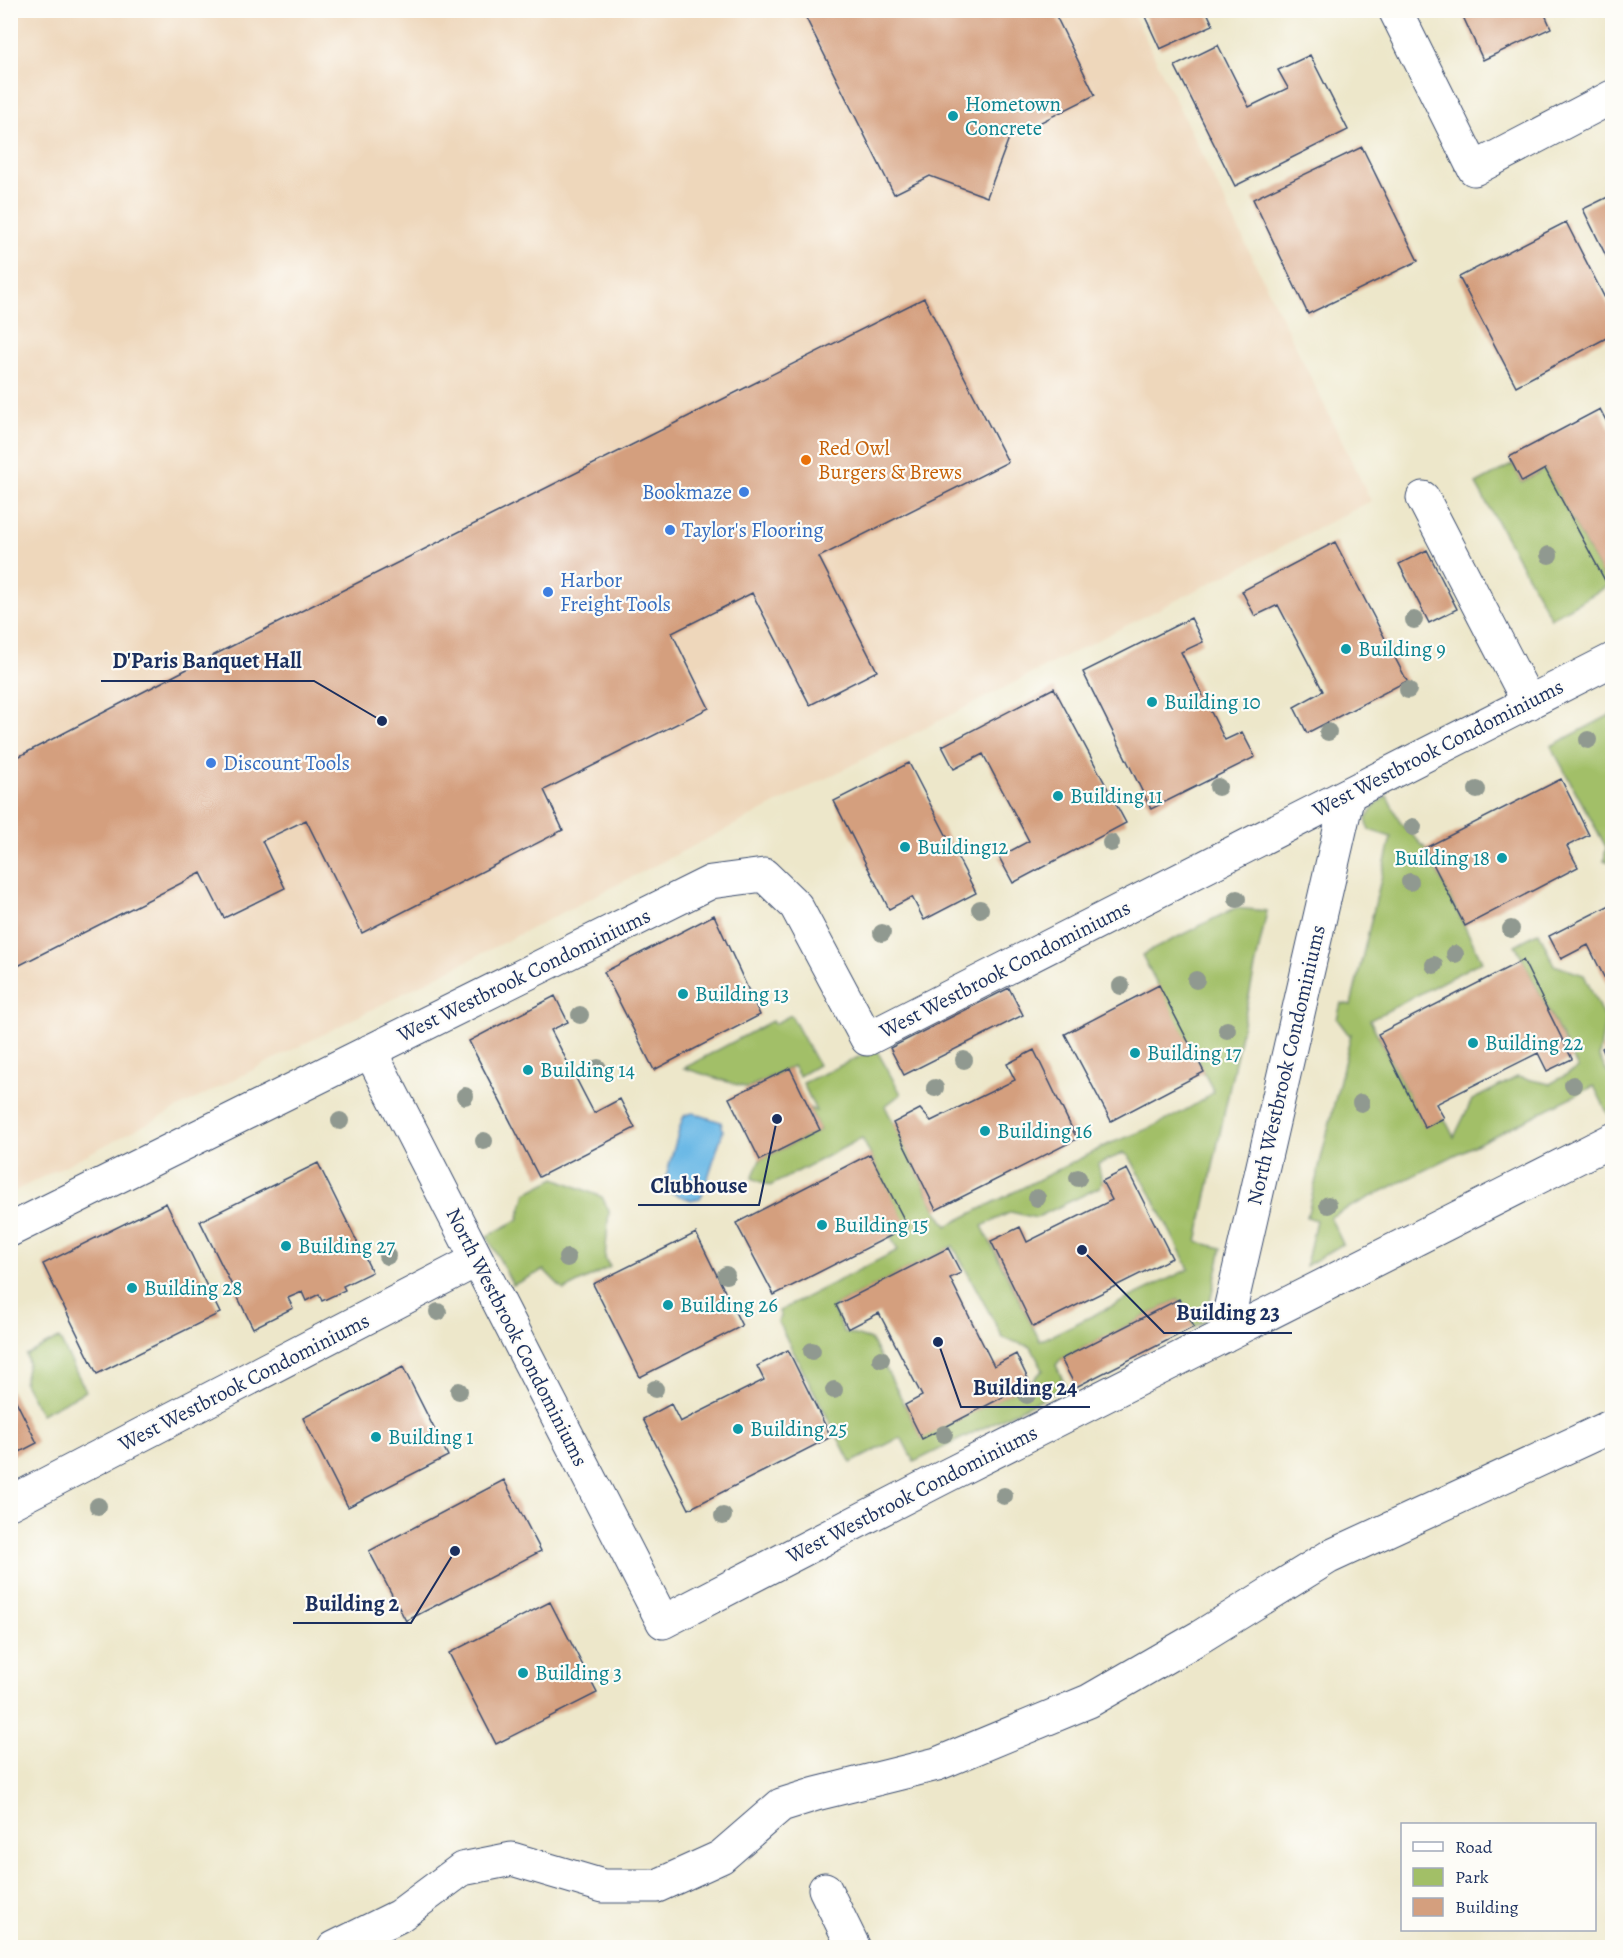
<svg xmlns="http://www.w3.org/2000/svg" width="1623" height="1958" font-family="Alegreya,serif">
  <style>
    .built { fill: #eed7bb }
    .green { fill: #a2bf67; stroke: #5e7762; stroke-width: 1.5; fill-rule: evenodd }
    .water { fill: #6cb9e6; stroke: #4474a2; stroke-width: 1.5 }
    .building { fill: #d49f7e }
    .lines { fill: none; stroke-linecap: round; stroke-linejoin: round }
    .street-casing { stroke: #3a4b6e; stroke-width: 35 }
    .street { stroke: #fff; stroke-width: 33 }
    .tree { fill: #909990 }
    .culture-dot { fill: #0f9aa8; stroke: #fdfcf7; stroke-width: 2 }
    .food-dot { fill: #e8710a; stroke: #fdfcf7; stroke-width: 2 }
    .shop-dot { fill: #3f7fe0; stroke: #fdfcf7; stroke-width: 2 }
    .labels { text-anchor: middle; stroke-width: 4.5; stroke-linejoin: round; paint-order: stroke }
    .culture-label { font-size: 21px; fill: #0d838f; stroke: #fdfcf7; text-anchor: start }
    .food-label { font-size: 21px; fill: #c56008; stroke: #fdfcf7; text-anchor: start }
    .shop-label { font-size: 21px; fill: #366cbe; stroke: #fdfcf7; text-anchor: start }
    .street-label { font-size: 21px; fill: #1b2f5e; stroke: #fdfcf7 }
    .leader { fill: none; stroke: #1b2f5e; stroke-width: 2 }
    .callout-dot { fill: #1b2f5e; stroke: #fdfcf7; stroke-width: 2 }
    .callout-label { font-size: 22px; text-anchor: middle; font-weight: bold; fill: #1b2f5e; stroke: #fdfcf7; stroke-width: 4.5; stroke-linejoin: round; paint-order: stroke }
  </style>
  <rect width="100%" height="100%" fill="#fdfcf7"/>
  <filter id="ink" filterUnits="userSpaceOnUse"><feTurbulence type="fractalNoise" baseFrequency=".0167" numOctaves="2"/><feDisplacementMap in="SourceGraphic" scale="12" xChannelSelector="R" yChannelSelector="G"/><feConvolveMatrix kernelMatrix="1 2 1 2 8 2 1 2 1" color-interpolation-filters="sRGB"/></filter>
  <filter id="wash" filterUnits="userSpaceOnUse"><feTurbulence type="fractalNoise" baseFrequency=".008" numOctaves="4" result="noise"/><feDisplacementMap in="SourceGraphic" scale="24" xChannelSelector="R" yChannelSelector="G"/><feGaussianBlur stdDeviation="1.35" result="paint"/><feColorMatrix in="noise" values="0 0 0 0 0 0 0 0 0 0 0 0 0 0 0 0 0 1.4 0 .05"/><feComposite in="paint" operator="in"/></filter>
  <g filter="url(#wash)">
    <rect width="100%" height="100%" fill="#ede7ca"/>
    <path class="built" d="M 11,11 L 1132,11 L 1371,501 L 11,1193 Z"/>
    <path class="green" d="M 1513,464 L 1522,482 L 1545,469 L 1608,586 L 1551,618 L 1476,484 Z
      M 1612,714 L 1612,862 L 1604,861 L 1606,847 L 1551,746 Z
      M 1387,796 L 1400,822 L 1425,848 L 1482,961 L 1370,1020 L 1425,1127 L 1444,1118 L 1454,1137 L 1472,1100 L 1517,1077 L 1550,1084 L 1578,1068 L 1515,945 L 1539,932 L 1554,965 L 1584,975 L 1605,1020 L 1599,1057 L 1610,1077 L 1612,1087 L 1612,1112 L 1608,1114 L 1594,1086 L 1330,1217 L 1343,1244 L 1306,1266 L 1316,1220 L 1307,1217 L 1351,1034 L 1349,1035 L 1337,1019 L 1341,1003 L 1351,1005 L 1391,837 L 1369,830 L 1366,819 L 1376,804 Z
      M 1235,908 L 1267,911 L 1197,1242 L 1222,1248 L 1206,1320 L 1194,1327 L 1179,1299 L 1061,1359 L 1056,1365 L 1066,1387 L 914,1462 L 901,1437 L 851,1463 L 778,1322 L 781,1317 L 779,1311 L 898,1250 L 890,1236 L 907,1227 L 862,1138 L 770,1186 L 752,1178 L 760,1160 L 820,1130 L 809,1108 L 816,1111 L 803,1083 L 876,1049 L 901,1094 L 885,1106 L 936,1210 L 947,1226 L 1111,1143 C 1148,1130 1182,1115 1214,1092 L 1142,955 ZM 1124,1153 L 1129,1156 L 1152,1196 L 1189,1269 L 1040,1341 L 982,1226 L 1011,1212 L 1036,1218 L 1100,1187 L 1102,1181 L 1098,1164 ZM 953,1246 L 1003,1338 L 1031,1347 L 1043,1370 L 1030,1383 L 922,1438 L 871,1340 L 844,1332 L 832,1307 Z
      M 791,1015 L 818,1065 L 799,1076 L 793,1066 L 747,1088 L 684,1068 L 772,1021 L 774,1024 Z
      M 555,1178 L 602,1197 L 609,1211 L 605,1259 L 610,1267 L 564,1290 L 544,1270 L 513,1285 L 487,1236 L 518,1220 L 526,1193 Z
      M 59,1338 L 86,1391 L 41,1414 L 24,1383 L 28,1363 L 26,1355 Z"/>
    <path class="water" d="M 693,1113 L 721,1122 L 723,1131 L 703,1193 L 700,1198 L 691,1200 L 666,1191 L 664,1183 L 682,1120 L 685,1115 Z"/>
    <g id="blocks">
      <path class="building" d="M 802,10 L 1053,10 L 1095,95 L 1009,138 L 987,197 L 930,176 L 894,194 Z
        M 1142,10 L 1206,10 L 1213,25 L 1160,49 Z
        M 1460,10 L 1543,10 L 1551,28 L 1483,60 Z
        M 1218,45 L 1249,107 L 1288,88 L 1278,70 L 1310,55 L 1348,130 L 1235,186 L 1175,66 Z
        M 1362,147 L 1418,261 L 1308,314 L 1253,199 Z
        M 1612,195 L 1612,268 L 1583,209 Z
        M 1566,222 L 1612,312 L 1612,335 L 1516,386 L 1459,277 Z
        M 924,298 L 1008,462 L 819,557 L 877,671 L 810,705 L 752,593 L 672,633 L 709,708 L 544,790 L 563,830 L 362,933 L 306,820 L 262,841 L 285,888 L 224,918 L 201,873 L 10,970 L 10,761 L 220,652 Z
        M 1600,409 L 1612,432 L 1612,584 L 1608,586 L 1545,469 L 1522,482 L 1509,457 Z
        M 1335,542 L 1407,681 L 1307,733 L 1294,707 L 1323,691 L 1278,605 L 1255,616 L 1242,591 Z
        M 1427,550 L 1457,609 L 1429,623 L 1399,564 Z
        M 1191,618 L 1203,642 L 1181,652 L 1225,740 L 1242,732 L 1255,757 L 1151,809 L 1083,672 Z
        M 1054,688 L 1126,823 L 1013,883 L 999,857 L 1029,841 L 983,754 L 954,769 L 942,746 Z
        M 909,763 L 976,893 L 924,920 L 912,897 L 889,909 L 834,801 Z
        M 1561,779 L 1589,835 L 1567,846 L 1578,867 L 1465,926 L 1425,848 Z
        M 1612,904 L 1612,993 L 1588,945 L 1561,959 L 1549,936 Z
        M 714,915 L 760,1015 L 654,1070 L 604,972 Z
        M 1523,960 L 1572,1059 L 1547,1071 L 1538,1053 L 1436,1104 L 1444,1118 L 1425,1128 L 1378,1034 Z
        M 1159,985 L 1204,1072 L 1111,1121 L 1065,1034 Z
        M 1009,988 L 1023,1015 L 904,1075 L 890,1048 Z
        M 555,996 L 568,1022 L 551,1030 L 594,1113 L 620,1099 L 635,1128 L 539,1177 L 469,1041 Z
        M 1612,1043 L 1612,1070 L 1602,1048 Z
        M 1034,1050 L 1077,1139 L 936,1210 L 893,1123 L 920,1109 L 931,1121 L 1015,1080 L 1007,1064 Z
        M 790,1068 L 820,1130 L 760,1160 L 729,1098 Z
        M 870,1154 L 908,1227 L 774,1295 L 736,1223 Z
        M 318,1163 L 372,1272 L 343,1286 L 345,1290 L 322,1301 L 319,1294 L 306,1301 L 302,1292 L 288,1298 L 293,1308 L 253,1328 L 200,1221 Z
        M 1127,1169 L 1172,1258 L 1033,1327 L 991,1241 L 1020,1227 L 1027,1242 L 1112,1200 L 1102,1181 Z
        M 166,1203 L 220,1313 L 97,1374 L 43,1264 Z
        M 696,1233 L 742,1326 L 640,1377 L 593,1284 Z
        M 948,1248 L 961,1273 L 950,1278 L 994,1366 L 1016,1354 L 1030,1383 L 922,1439 L 905,1405 L 922,1396 L 879,1313 L 848,1329 L 836,1305 Z
        M 1179,1299 L 1194,1327 L 1076,1387 L 1061,1359 Z
        M 788,1350 L 831,1437 L 689,1509 L 643,1419 L 671,1404 L 680,1422 L 764,1380 L 757,1366 Z
        M 403,1367 L 448,1456 L 348,1507 L 303,1418 Z
        M 10,1389 L 37,1443 L 10,1457 Z
        M 504,1480 L 541,1551 L 406,1621 L 369,1551 Z
        M 550,1602 L 597,1693 L 496,1744 L 449,1653 Z"/>
    </g>
  </g>
  <g filter="url(#ink)">
    <use href="#blocks" fill-opacity="0" stroke="#3a4b6e" stroke-width="1.5"/>
    <g class="lines">
      <g class="street-casing">
        <path id="street" d="M 1395,10 L 1474,169 L 1612,97
          M 1423,498 L 1529,703
          M 370,1051 L 663,1622 L 942,1478 L 1612,1140
          M 10,1230 L 711,882 L 764,875 L 796,906 L 867,1039 L 1612,660
          M 1224,1336 L 1348,795
          M 10,1503 L 477,1260
          M 825,1889 L 854,1948
          M 334,1948 L 399,1916 L 462,1869 L 512,1859 L 603,1886 L 657,1886 L 721,1857 L 781,1805 L 816,1794 L 937,1764 L 1089,1701 L 1200,1637 L 1329,1557 L 1612,1426"/>
      </g>
      <use href="#street" class="street"/>
    </g>
    <g class="tree">
      <circle cx="1549" cy="555" r="9"/>
      <circle cx="1414" cy="620" r="9"/>
      <circle cx="1408" cy="690" r="9"/>
      <circle cx="1328" cy="732" r="9"/>
      <circle cx="1588" cy="740" r="9"/>
      <circle cx="1218" cy="787" r="9"/>
      <circle cx="1477" cy="790" r="9"/>
      <circle cx="1413" cy="827" r="9"/>
      <circle cx="1111" cy="843" r="9"/>
      <circle cx="1410" cy="882" r="9"/>
      <circle cx="1237" cy="899" r="9"/>
      <circle cx="980" cy="909" r="9"/>
      <circle cx="1511" cy="929" r="9"/>
      <circle cx="882" cy="933" r="9"/>
      <circle cx="1455" cy="954" r="9"/>
      <circle cx="1434" cy="965" r="9"/>
      <circle cx="1196" cy="980" r="9"/>
      <circle cx="1121" cy="986" r="9"/>
      <circle cx="580" cy="1015" r="9"/>
      <circle cx="1227" cy="1030" r="9"/>
      <circle cx="964" cy="1060" r="9"/>
      <circle cx="598" cy="1068" r="9"/>
      <circle cx="1573" cy="1085" r="9"/>
      <circle cx="935" cy="1088" r="9"/>
      <circle cx="465" cy="1096" r="9"/>
      <circle cx="1361" cy="1103" r="9"/>
      <circle cx="340" cy="1121" r="9"/>
      <circle cx="484" cy="1141" r="9"/>
      <circle cx="1078" cy="1178" r="9"/>
      <circle cx="1037" cy="1198" r="9"/>
      <circle cx="1328" cy="1205" r="9"/>
      <circle cx="387" cy="1256" r="9"/>
      <circle cx="567" cy="1258" r="9"/>
      <circle cx="726" cy="1275" r="9"/>
      <circle cx="438" cy="1312" r="9"/>
      <circle cx="812" cy="1351" r="9"/>
      <circle cx="881" cy="1359" r="9"/>
      <circle cx="655" cy="1389" r="9"/>
      <circle cx="834" cy="1390" r="9"/>
      <circle cx="459" cy="1391" r="9"/>
      <circle cx="1027" cy="1395" r="9"/>
      <circle cx="944" cy="1434" r="9"/>
      <circle cx="1004" cy="1496" r="9"/>
      <circle cx="98" cy="1506" r="9"/>
      <circle cx="723" cy="1516" r="9"/>
    </g>
  </g>
  <g class="culture-dot">
    <circle cx="953" cy="116" r="6"/>
    <circle cx="1346" cy="649" r="6"/>
    <circle cx="1152" cy="702" r="6"/>
    <circle cx="1058" cy="796" r="6"/>
    <circle cx="905" cy="847" r="6"/>
    <circle cx="1502" cy="858" r="6"/>
    <circle cx="683" cy="994" r="6"/>
    <circle cx="1473" cy="1043" r="6"/>
    <circle cx="1135" cy="1053" r="6"/>
    <circle cx="528" cy="1070" r="6"/>
    <circle cx="985" cy="1131" r="6"/>
    <circle cx="822" cy="1225" r="6"/>
    <circle cx="286" cy="1246" r="6"/>
    <circle cx="132" cy="1288" r="6"/>
    <circle cx="668" cy="1305" r="6"/>
    <circle cx="738" cy="1429" r="6"/>
    <circle cx="376" cy="1437" r="6"/>
    <circle cx="523" cy="1673" r="6"/>
  </g>
  <circle class="food-dot" cx="806" cy="460" r="6"/>
  <g class="shop-dot">
    <circle cx="744" cy="492" r="6"/>
    <circle cx="670" cy="530" r="6"/>
    <circle cx="548" cy="592" r="6"/>
    <circle cx="211" cy="763" r="6"/>
  </g>
  <g class="labels">
    <g class="culture-label">
      <text x="965" y="111">Hometown<tspan x="965" dy="24">Concrete</tspan></text>
      <text x="1358" y="656">Building 9</text>
      <text x="1164" y="709">Building 10</text>
      <text x="1070" y="803">Building 11</text>
      <text x="917" y="854">Building12</text>
      <text x="1490" y="865" text-anchor="end">Building 18</text>
      <text x="695" y="1001">Building 13</text>
      <text x="1485" y="1050">Building 22</text>
      <text x="1147" y="1060">Building 17</text>
      <text x="540" y="1077">Building 14</text>
      <text x="997" y="1138">Building 16</text>
      <text x="834" y="1232">Building 15</text>
      <text x="298" y="1253">Building 27</text>
      <text x="144" y="1295">Building 28</text>
      <text x="680" y="1312">Building 26</text>
      <text x="750" y="1436">Building 25</text>
      <text x="388" y="1444">Building 1</text>
      <text x="535" y="1680">Building 3</text>
    </g>
    <g class="food-label">
      <text x="818" y="455">Red Owl<tspan x="818" dy="24">Burgers &amp; Brews</tspan></text>
    </g>
    <g class="shop-label">
      <text x="732" y="499" text-anchor="end">Bookmaze</text>
      <text x="682" y="537">Taylor's Flooring</text>
      <text x="560" y="587">Harbor<tspan x="560" dy="24">Freight Tools</tspan></text>
      <text x="223" y="770">Discount Tools</text>
    </g>
    <g class="street-label">
      <text transform="translate(1438 748) rotate(-27)" y="7">West Westbrook Condominiums</text>
      <text transform="translate(1005 969) rotate(-27)" y="7">West Westbrook Condominiums</text>
      <text transform="translate(524 975) rotate(-26)" y="7">West Westbrook Condominiums</text>
      <text transform="translate(1286 1065) rotate(-77)" y="7">North Westbrook Condominiums</text>
      <text transform="translate(517 1337) rotate(63)" y="7">North Westbrook Condominiums</text>
      <text transform="translate(244 1382) rotate(-27)" y="7">West Westbrook Condominiums</text>
      <text transform="translate(912 1494) rotate(-27)" y="7">West Westbrook Condominiums</text>
    </g>
  </g>
  <path class="leader" d="M382 721L314 681H101M777 1119L759 1205H638M1082 1250L1164 1333H1292M938 1342L961 1407H1090M455 1551L411 1623H293"/>
  <g class="callout-dot">
    <circle cx="382" cy="721" r="6"/>
    <circle cx="777" cy="1119" r="6"/>
    <circle cx="1082" cy="1250" r="6"/>
    <circle cx="938" cy="1342" r="6"/>
    <circle cx="455" cy="1551" r="6"/>
  </g>
  <g class="callout-label">
    <text x="207" y="668">D'Paris Banquet Hall</text>
    <text x="699" y="1193">Clubhouse</text>
    <text x="1228" y="1320">Building 23</text>
    <text x="1025" y="1395">Building 24</text>
    <text x="352" y="1611">Building 2</text>
  </g>
  <rect width="1623" height="1958" fill="none" stroke="#fdfcf7" stroke-width="36"/>
  <rect x="1401" y="1823" width="195" height="108" fill="#fdfcf7" stroke="#a3aaba" stroke-width="1.5"/>
  <rect x="1413" y="1842" width="30" height="9" fill="#ffffff" stroke="#a3aaba" stroke-width="1.5"/>
  <text x="1455" y="1853" font-size="18" fill="#1b2f5e">Road</text>
  <rect x="1413" y="1868" width="30" height="18" fill="#a2bf67" stroke="#a3aaba" stroke-width="1.5"/>
  <text x="1455" y="1883" font-size="18" fill="#1b2f5e">Park</text>
  <rect x="1413" y="1898" width="30" height="18" fill="#d49f7e" stroke="#a3aaba" stroke-width="1.5"/>
  <text x="1455" y="1913" font-size="18" fill="#1b2f5e">Building</text>
</svg>
